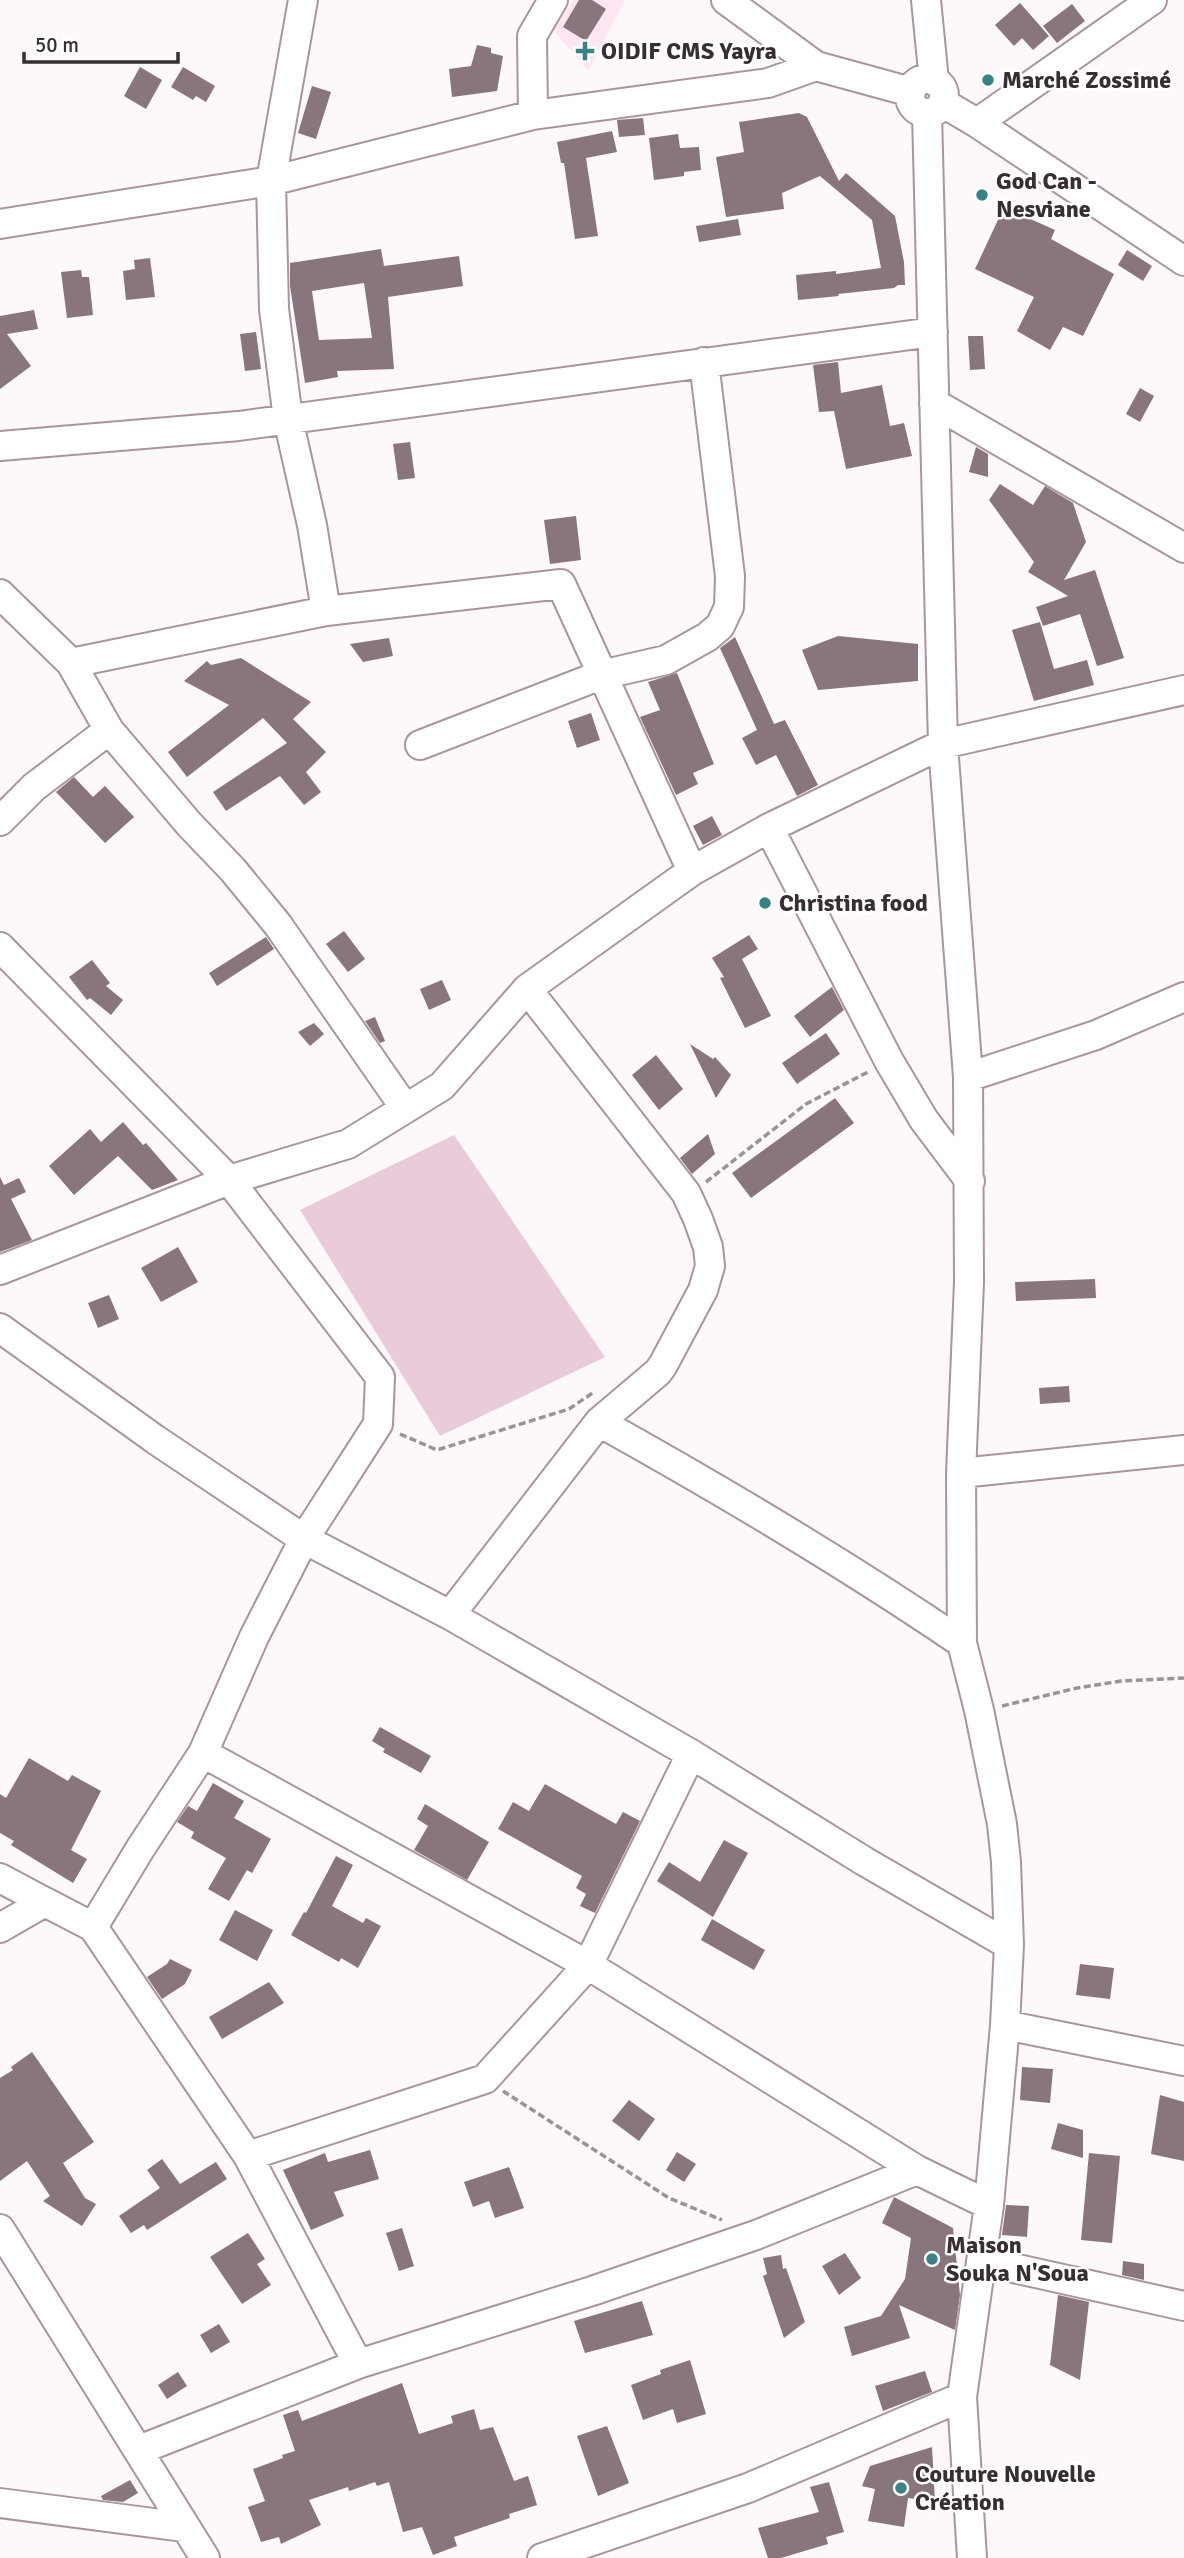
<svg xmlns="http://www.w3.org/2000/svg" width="1184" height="2558" font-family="Signika,sans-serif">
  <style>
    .built { fill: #fde6f1 }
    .green { fill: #eacbda }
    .building { fill: #88757e; fill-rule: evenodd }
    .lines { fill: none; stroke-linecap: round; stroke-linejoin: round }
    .minor-casing { stroke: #a9959f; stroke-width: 32 }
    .path { stroke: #9a9396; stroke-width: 3.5; stroke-dasharray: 7 3.5; stroke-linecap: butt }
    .minor { stroke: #fff; stroke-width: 28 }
    .poi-dot { fill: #398286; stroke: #fff; stroke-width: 2.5 }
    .labels { text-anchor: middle; stroke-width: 5; stroke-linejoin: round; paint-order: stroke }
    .poi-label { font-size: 24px; font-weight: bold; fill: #362e32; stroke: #fff; text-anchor: start }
  </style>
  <rect width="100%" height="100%" fill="#fdf8fa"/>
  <path class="built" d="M 573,0 L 625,0 L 588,70 L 554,31 Z"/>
  <path class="green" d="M 454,1135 L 605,1357 L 440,1436 L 300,1210 Z"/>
  <path class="building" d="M 579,0 L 592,0 L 606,9 L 586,41 L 563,27 Z
    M 1020,3 L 1049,36 L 1033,50 L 1022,38 L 1014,46 L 995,25 Z
    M 1072,4 L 1085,21 L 1057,43 L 1043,26 Z
    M 477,45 L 491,48 L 491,53 L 503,56 L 497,91 L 452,97 L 449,69 L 471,66 Z
    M 140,67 L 162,80 L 146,109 L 124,96 Z
    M 183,67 L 215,86 L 206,102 L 196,96 L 193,100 L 171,87 Z
    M 312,86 L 331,92 L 316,139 L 298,133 Z
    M 799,113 L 807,117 L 839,181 L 846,173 L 895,216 L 904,262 L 905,285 L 898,285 L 894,288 L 838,294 L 839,296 L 798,300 L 796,275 L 836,271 L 836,274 L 881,268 L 872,220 L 820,176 L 782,193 L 784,209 L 726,217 L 716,157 L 744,152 L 739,122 Z
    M 643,118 L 645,135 L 619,137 L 617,120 Z
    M 612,131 L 617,152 L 586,158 L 598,236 L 575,239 L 564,163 L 561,163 L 557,142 Z
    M 678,134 L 680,148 L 699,147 L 701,170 L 684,172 L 684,176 L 654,180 L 649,138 Z
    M 1004,207 L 1055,230 L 1051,239 L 1114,274 L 1083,336 L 1063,327 L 1050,350 L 1017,331 L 1034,297 L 975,269 Z
    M 738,219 L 741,235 L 699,242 L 696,226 Z
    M 381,249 L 384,266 L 459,256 L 463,286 L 388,297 L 394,369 L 337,371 L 338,377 L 305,383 L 290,286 L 290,263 ZM 364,283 L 372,338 L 319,340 L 312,291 Z
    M 1127,250 L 1152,266 L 1143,281 L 1118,265 Z
    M 150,258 L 155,297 L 126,300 L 123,271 L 135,269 L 134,260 Z
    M 81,270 L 82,277 L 89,277 L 93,315 L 67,318 L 61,272 Z
    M 34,310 L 38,329 L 7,334 L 31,366 L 0,389 L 0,316 Z
    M 256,332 L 261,369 L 245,371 L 240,334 Z
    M 968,336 L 983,336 L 985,369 L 970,370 Z
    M 838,362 L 841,393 L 882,385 L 890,426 L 904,423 L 912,456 L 846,469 L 834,411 L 819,412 L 813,365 Z
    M 1140,388 L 1154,396 L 1140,422 L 1126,414 Z
    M 410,442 L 415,478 L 398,480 L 393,444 Z
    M 976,447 L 988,454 L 988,477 L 969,472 Z
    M 1000,484 L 1033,505 L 1045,486 L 1073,503 L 1086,542 L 1064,580 L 1095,570 L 1124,658 L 1097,666 L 1080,614 L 1043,626 L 1036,607 L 1068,596 L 1028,572 L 1034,562 L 989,500 Z
    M 576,516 L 581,560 L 550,564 L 544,520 Z
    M 1040,622 L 1054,669 L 1087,660 L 1094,685 L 1034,701 L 1012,630 Z
    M 838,636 L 918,644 L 918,681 L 818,690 L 802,650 Z
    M 735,637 L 774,724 L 785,720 L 818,785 L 797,796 L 776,755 L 756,765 L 742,738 L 757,730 L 720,648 Z
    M 389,638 L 393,656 L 363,662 L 350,644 Z
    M 241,658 L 311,702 L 293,719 L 326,752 L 306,772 L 321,792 L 304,805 L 280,776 L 226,811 L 213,792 L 287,743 L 263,718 L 187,777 L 168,752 L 229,705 L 184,681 L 207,661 L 211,665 Z
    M 677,673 L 714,764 L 693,773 L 698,784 L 676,795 L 640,717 L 660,710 L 648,682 Z
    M 591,713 L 600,740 L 577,748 L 568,721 Z
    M 74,777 L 93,797 L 105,786 L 134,817 L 105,843 L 56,792 Z
    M 712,816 L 722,835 L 703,845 L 693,826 Z
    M 344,931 L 365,959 L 348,972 L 326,944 Z
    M 749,935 L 758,949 L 742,959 L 771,1016 L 745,1028 L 720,978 L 724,977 L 712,958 Z
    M 266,937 L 274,949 L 217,986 L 209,973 Z
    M 92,960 L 110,983 L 106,986 L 123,1000 L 111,1015 L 90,998 L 87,1000 L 69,977 Z
    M 442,980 L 451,1000 L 429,1010 L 420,989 Z
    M 832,987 L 844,1010 L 810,1037 L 794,1016 Z
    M 375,1017 L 385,1041 L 380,1043 L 365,1021 Z
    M 314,1023 L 324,1034 L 310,1046 L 298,1032 Z
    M 826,1033 L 840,1054 L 797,1084 L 782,1063 Z
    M 690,1044 L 713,1059 L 715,1057 L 731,1075 L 716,1098 Z
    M 656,1055 L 683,1089 L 659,1110 L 632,1075 Z
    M 835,1098 L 854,1123 L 751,1198 L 732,1173 Z
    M 123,1122 L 143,1145 L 146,1143 L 178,1180 L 152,1190 L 118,1156 L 74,1195 L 49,1166 L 90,1129 L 101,1142 Z
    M 708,1134 L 715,1154 L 692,1174 L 680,1158 Z
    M 0,1177 L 4,1185 L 19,1178 L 26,1192 L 11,1199 L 32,1240 L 0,1252 Z
    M 178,1247 L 198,1282 L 161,1302 L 141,1268 Z
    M 1095,1279 L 1096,1298 L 1016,1301 L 1015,1282 Z
    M 109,1295 L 119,1319 L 98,1328 L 88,1303 Z
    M 1069,1386 L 1070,1402 L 1040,1404 L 1039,1388 Z
    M 380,1727 L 431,1756 L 421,1773 L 383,1752 L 385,1749 L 372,1741 Z
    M 29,1758 L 68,1781 L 72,1775 L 101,1791 L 71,1850 L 87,1859 L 73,1883 L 11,1845 L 14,1841 L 0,1833 L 0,1794 L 6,1798 Z
    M 213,1783 L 244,1801 L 234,1818 L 271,1839 L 252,1873 L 247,1870 L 229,1901 L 208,1889 L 226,1858 L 191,1838 L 194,1832 L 177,1822 L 188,1806 L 197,1811 Z
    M 545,1784 L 616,1824 L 623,1812 L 640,1821 L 595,1913 L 580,1906 L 586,1894 L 576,1888 L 582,1876 L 498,1829 L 513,1802 L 529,1811 Z
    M 425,1804 L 489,1842 L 467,1880 L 414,1850 L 428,1826 L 417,1819 Z
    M 724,1840 L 748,1853 L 713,1917 L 657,1881 L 669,1862 L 700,1882 Z
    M 336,1856 L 353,1865 L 332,1906 L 363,1923 L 366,1918 L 381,1926 L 358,1968 L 341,1958 L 339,1962 L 291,1935 L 304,1912 L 306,1913 Z
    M 235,1910 L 273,1930 L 257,1961 L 219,1940 Z
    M 712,1919 L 765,1950 L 754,1970 L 701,1940 Z
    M 170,1959 L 192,1970 L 185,1984 L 162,1999 L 147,1977 L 167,1964 Z
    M 1080,1964 L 1114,1968 L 1110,1999 L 1076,1995 Z
    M 269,1982 L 284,2003 L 222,2039 L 209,2017 Z
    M 32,2052 L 94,2142 L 63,2163 L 85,2198 L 96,2204 L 82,2226 L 43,2201 L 50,2196 L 27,2161 L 0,2181 L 0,2078 L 13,2070 L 11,2067 Z
    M 1022,2067 L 1053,2069 L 1050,2103 L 1020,2100 Z
    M 1160,2095 L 1184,2102 L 1184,2161 L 1151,2154 Z
    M 629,2100 L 655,2119 L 639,2141 L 612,2121 Z
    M 1058,2123 L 1083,2130 L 1083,2158 L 1051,2149 Z
    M 370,2150 L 379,2179 L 334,2192 L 344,2216 L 311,2230 L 283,2170 L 325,2153 L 328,2162 Z
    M 677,2152 L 696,2164 L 684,2182 L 666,2170 Z
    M 1089,2153 L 1120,2156 L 1112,2243 L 1081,2240 Z
    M 162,2159 L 180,2184 L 216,2162 L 227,2179 L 147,2230 L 144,2225 L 131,2233 L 119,2216 L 160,2188 L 147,2170 Z
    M 509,2167 L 524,2208 L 495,2218 L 489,2201 L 473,2207 L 464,2182 Z
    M 894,2197 L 953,2228 L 960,2295 L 955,2330 L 899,2305 L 910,2338 L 852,2356 L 844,2327 L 881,2316 L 905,2279 L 911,2238 L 882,2223 Z
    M 1006,2205 L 1029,2206 L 1027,2237 L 1002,2235 Z
    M 402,2228 L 414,2266 L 399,2271 L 386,2233 Z
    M 248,2233 L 265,2259 L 257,2264 L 271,2285 L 242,2304 L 210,2257 Z
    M 845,2253 L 861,2278 L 839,2295 L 822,2266 Z
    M 781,2255 L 783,2269 L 786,2268 L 805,2322 L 784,2338 L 763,2276 L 767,2274 L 763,2258 Z
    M 1123,2261 L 1144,2264 L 1144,2280 L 1122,2275 Z
    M 1058,2295 L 1089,2302 L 1080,2380 L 1050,2365 Z
    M 642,2301 L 653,2335 L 585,2353 L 574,2321 Z
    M 219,2324 L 230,2342 L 211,2353 L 200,2335 Z
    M 690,2360 L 706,2414 L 677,2423 L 673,2409 L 643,2420 L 631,2385 L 661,2374 L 660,2370 Z
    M 925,2371 L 932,2392 L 883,2411 L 875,2386 Z
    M 178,2372 L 187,2386 L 167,2399 L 158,2385 Z
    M 402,2383 L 419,2434 L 453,2423 L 451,2416 L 474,2409 L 480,2430 L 493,2427 L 514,2481 L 528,2476 L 537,2505 L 509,2514 L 510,2518 L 454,2537 L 457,2546 L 433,2555 L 422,2527 L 403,2532 L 389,2482 L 377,2486 L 375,2482 L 349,2491 L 348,2487 L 309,2500 L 321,2525 L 281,2544 L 279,2537 L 261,2542 L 248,2507 L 265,2501 L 253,2469 L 283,2458 L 282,2455 L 295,2451 L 283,2415 L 298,2410 L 302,2421 Z
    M 607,2426 L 629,2483 L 598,2496 L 577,2436 Z
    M 932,2447 L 935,2502 L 908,2498 L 904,2527 L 868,2521 L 875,2489 L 862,2486 L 870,2466 Z
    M 130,2480 L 138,2493 L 123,2502 L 103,2500 L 101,2496 Z
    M 829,2482 L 844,2532 L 826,2537 L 828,2544 L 781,2558 L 768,2558 L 758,2528 L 819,2512 L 810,2487 Z"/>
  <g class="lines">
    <g class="minor-casing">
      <path id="minor" d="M 303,0 L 271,181 L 274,309 L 288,419 L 312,525 L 326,611
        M 726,0 L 816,66 L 911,92
        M 926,0 L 934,81
        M910 96a17 17 0 1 1 34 0a17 17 0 1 1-34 0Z
        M 943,103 L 977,123 L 1184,261
        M 927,113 L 943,744 L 968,1077 L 969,1282 L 961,1473 L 962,1643 L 979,1710 L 1002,1824 L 1006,1862 L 1009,1945 L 1005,2025 L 989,2205 L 962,2397 L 972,2558
        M 533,115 L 532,36 L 553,0
        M 977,123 L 1152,0
        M 0,224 L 271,181 L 533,115 L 768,83 L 816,66
        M 934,403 L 1184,548
        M 0,446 L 239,426 L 933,332
        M 0,594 L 71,663 L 109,730 L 189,824 L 233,870 L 278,925 L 405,1108
        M 71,663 L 326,611 L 561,584 L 692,871
        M 420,745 L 601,675 L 666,660 L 707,637 L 720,626 L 729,607 L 730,576 L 704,362
        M 0,821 L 34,787 L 109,730
        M 769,828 L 889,1061 L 924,1120 L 970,1181
        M 0,947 L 229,1180 L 380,1377 L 378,1424 L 304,1539 L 254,1637 L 203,1753 L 140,1849 L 93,1927
        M 968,1077 L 1096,1035 L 1184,997
        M 0,1270 L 229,1180 L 348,1144 L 442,1086 L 527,989 L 692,871 L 769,828 L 943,744 L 1184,690
        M 0,1328 L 156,1440 L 304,1539 L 450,1615 L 691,1754 L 864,1861 L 1009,1945
        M 599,1422 C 723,1491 844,1563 962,1643
        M 961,1473 L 1184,1450
        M 450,1615 L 599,1422 L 658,1372 L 663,1365 L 703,1290 L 710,1266 L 708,1247 L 698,1219 L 686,1193 L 527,989
        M 203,1753 L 588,1965 L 917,2170 L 989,2205
        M 0,1878 L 45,1902
        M 0,1928 L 45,1902 L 93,1927 L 248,2156 L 358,2364
        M 1005,2025 L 1184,2061
        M 248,2156 L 485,2079 L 588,1965 L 691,1754
        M 0,2229 L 205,2558
        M 982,2261 L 1184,2306
        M 139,2450 L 358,2364 L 592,2291 L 756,2235 L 917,2170
        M 0,2503 L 184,2527
        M 542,2558 L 748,2488 L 962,2397"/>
    </g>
    <path class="path" d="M 706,1182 L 806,1104 L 870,1071
      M 400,1434 L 437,1450 L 569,1409 L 594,1392
      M 1002,1706 L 1077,1688 L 1121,1681 L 1184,1678
      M 503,2091 L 669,2198 L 722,2220"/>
    <use href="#minor" class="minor"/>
  </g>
  <g class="poi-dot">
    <path d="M581.5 40.5h7v7h7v7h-7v7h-7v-7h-7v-7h7z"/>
    <circle cx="988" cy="80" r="7"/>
    <circle cx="982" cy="195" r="7"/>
    <circle cx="765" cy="903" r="7"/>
    <circle cx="932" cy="2259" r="7"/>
    <circle cx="901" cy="2488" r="7"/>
  </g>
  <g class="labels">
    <g class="poi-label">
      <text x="601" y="59">OIDIF CMS Yayra</text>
      <text x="1002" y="88">Marché Zossimé</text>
      <text x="996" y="189">God Can -<tspan x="996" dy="28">Nesviane</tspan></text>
      <text x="779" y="911">Christina food</text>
      <text x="946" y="2253">Maison<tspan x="946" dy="28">Souka N'Soua</tspan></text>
      <text x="915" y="2482">Couture Nouvelle<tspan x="915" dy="28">Création</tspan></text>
    </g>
  </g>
  <path d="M24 52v10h154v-10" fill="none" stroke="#362e32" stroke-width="3.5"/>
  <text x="35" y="52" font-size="21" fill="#362e32" stroke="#ffffff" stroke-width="5" paint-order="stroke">50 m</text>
</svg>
